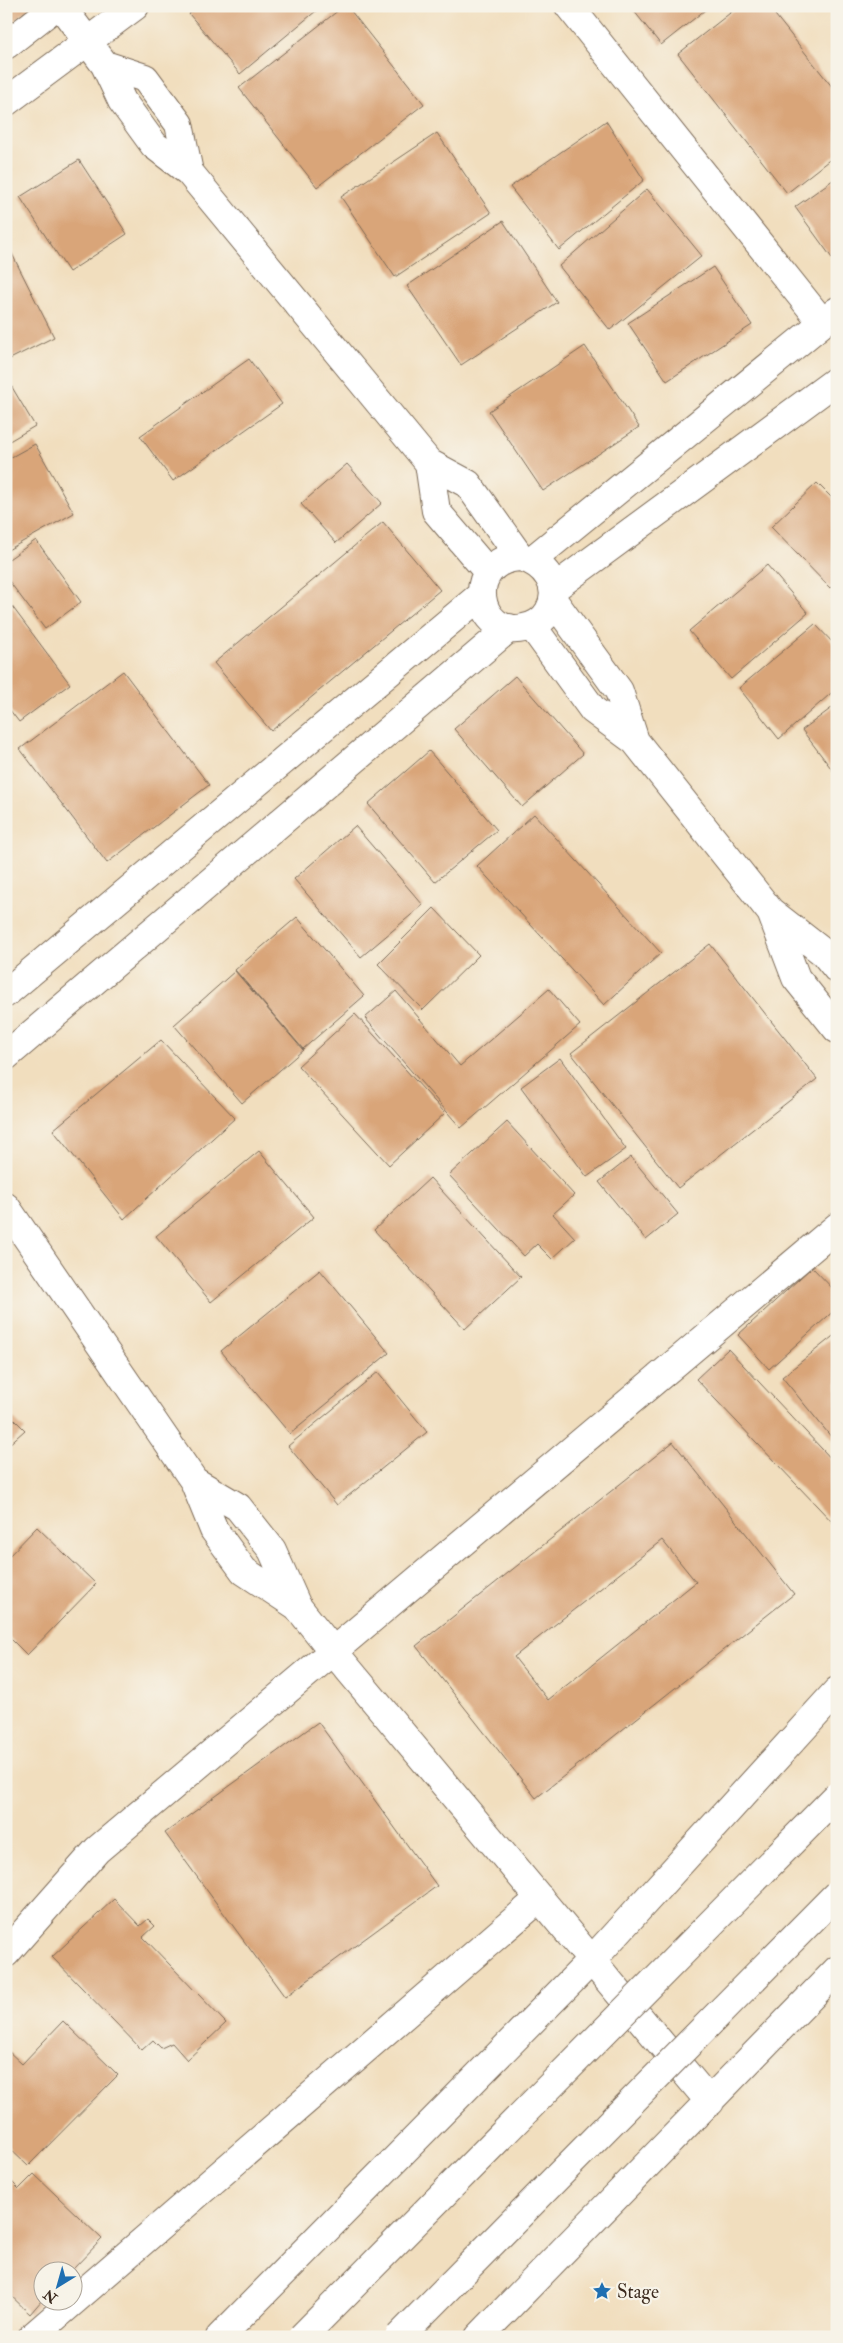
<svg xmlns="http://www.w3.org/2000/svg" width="843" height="2343" font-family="'IM FELL Double Pica',serif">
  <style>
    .building { fill: #d9a579; fill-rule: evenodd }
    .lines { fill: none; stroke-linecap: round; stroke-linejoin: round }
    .minor-casing { stroke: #7b6956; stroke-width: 30 }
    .major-casing { stroke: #7b6956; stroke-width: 30 }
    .minor { stroke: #fff; stroke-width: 28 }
    .major { stroke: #fff; stroke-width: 28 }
    .highway-bridge-casing { stroke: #7b6956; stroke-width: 30; stroke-linecap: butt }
    .highway-bridge { stroke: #fff; stroke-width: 28 }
    .labels { text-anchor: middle; stroke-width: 4.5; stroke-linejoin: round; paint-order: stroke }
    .poi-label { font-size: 19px; fill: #3b2a1e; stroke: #f7f3e8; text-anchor: start }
  </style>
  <rect width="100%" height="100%" fill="#f7f3e8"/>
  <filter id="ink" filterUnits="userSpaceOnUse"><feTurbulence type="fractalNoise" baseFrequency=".02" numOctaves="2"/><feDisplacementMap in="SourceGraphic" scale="10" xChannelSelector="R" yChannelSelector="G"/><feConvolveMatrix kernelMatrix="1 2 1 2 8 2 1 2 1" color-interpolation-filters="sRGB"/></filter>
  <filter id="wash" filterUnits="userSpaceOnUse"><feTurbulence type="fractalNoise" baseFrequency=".0096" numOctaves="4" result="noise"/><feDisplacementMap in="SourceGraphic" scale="20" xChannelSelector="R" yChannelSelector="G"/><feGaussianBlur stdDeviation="1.12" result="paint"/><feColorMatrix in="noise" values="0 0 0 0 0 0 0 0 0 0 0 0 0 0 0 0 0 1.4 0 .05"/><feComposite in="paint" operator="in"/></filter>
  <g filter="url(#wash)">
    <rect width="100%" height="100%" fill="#f1debe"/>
    <g id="blocks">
      <path class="building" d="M 6,6 L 32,6 L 6,27 Z
        M 199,6 L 322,6 L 240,74 L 189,14 Z
        M 344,6 L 347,6 L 424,104 L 317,187 L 239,88 Z
        M 630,6 L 710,6 L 661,45 Z
        M 739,6 L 768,6 L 837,93 L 837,154 L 787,193 L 678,54 Z
        M 606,121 L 644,180 L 559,250 L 510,187 Z
        M 437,133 L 491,213 L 395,277 L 341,197 Z
        M 79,160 L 127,234 L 69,272 L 20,197 Z
        M 837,177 L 837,265 L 795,207 Z
        M 647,189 L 702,256 L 610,330 L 559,266 Z
        M 503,221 L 557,302 L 461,365 L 407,286 Z
        M 6,242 L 54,337 L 8,360 L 6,356 Z
        M 713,267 L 752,325 L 667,381 L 628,323 Z
        M 585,346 L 639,427 L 543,491 L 489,411 Z
        M 249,359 L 282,404 L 173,481 L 140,436 Z
        M 6,377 L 35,426 L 6,443 Z
        M 35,444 L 74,513 L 6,551 L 6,460 Z
        M 347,464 L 382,503 L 336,543 L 301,504 Z
        M 817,483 L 837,503 L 837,582 L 830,588 L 771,527 Z
        M 383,522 L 440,590 L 271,731 L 214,663 Z
        M 36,540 L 81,602 L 45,629 L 6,577 L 6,561 Z
        M 767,565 L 808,613 L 731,679 L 689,631 Z
        M 8,601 L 70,684 L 19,722 L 6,705 Z
        M 815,624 L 837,647 L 837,688 L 779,739 L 739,688 Z
        M 123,671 L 209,785 L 107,863 L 20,749 Z
        M 515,676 L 583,754 L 522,807 L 454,729 Z
        M 837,704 L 837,776 L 802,730 Z
        M 429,751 L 497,830 L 435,882 L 368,804 Z
        M 534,814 L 661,953 L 604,1005 L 477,866 Z
        M 355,826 L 423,905 L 361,957 L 294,879 Z
        M 434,908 L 479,955 L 423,1010 L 378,964 Z
        M 297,917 L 364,996 L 303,1049 L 235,970 Z
        M 710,944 L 817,1079 L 678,1188 L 571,1053 Z
        M 235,971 L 303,1050 L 242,1103 L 174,1025 Z
        M 549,989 L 580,1025 L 461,1128 L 365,1018 L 396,991 L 460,1066 Z
        M 355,1014 L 445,1113 L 389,1165 L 298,1066 Z
        M 161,1040 L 235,1118 L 124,1219 L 53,1130 Z
        M 560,1058 L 626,1149 L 587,1177 L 521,1087 Z
        M 507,1122 L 574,1195 L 553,1214 L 575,1238 L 552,1259 L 537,1244 L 524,1256 L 449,1175 Z
        M 259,1151 L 314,1217 L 211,1302 L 156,1236 Z
        M 631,1157 L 678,1214 L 646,1240 L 599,1182 Z
        M 430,1178 L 521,1277 L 465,1329 L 374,1230 Z
        M 812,1267 L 837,1293 L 837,1308 L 769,1369 L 738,1335 Z
        M 320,1270 L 389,1353 L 290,1434 L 221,1351 Z
        M 837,1333 L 837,1444 L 782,1377 Z
        M 728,1349 L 837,1465 L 837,1527 L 696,1379 Z
        M 378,1372 L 427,1432 L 337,1505 L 288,1446 Z
        M 6,1411 L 25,1430 L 6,1447 Z
        M 673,1442 L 794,1594 L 536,1798 L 416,1646 ZM 662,1540 L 696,1582 L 548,1700 L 514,1657 Z
        M 37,1527 L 96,1584 L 27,1655 L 6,1634 L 6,1559 Z
        M 318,1722 L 437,1886 L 285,1997 L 165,1833 Z
        M 114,1899 L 140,1926 L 148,1919 L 155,1926 L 143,1937 L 226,2023 L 187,2060 L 172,2043 L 161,2048 L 153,2040 L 142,2050 L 52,1957 Z
        M 63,2021 L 118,2075 L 28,2166 L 6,2145 L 6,2049 L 22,2064 Z
        M 34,2174 L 102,2239 L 72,2270 L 42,2270 L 42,2300 L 30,2314 L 6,2291 L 6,2176 L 19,2189 Z"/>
    </g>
  </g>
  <g filter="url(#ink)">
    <use href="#blocks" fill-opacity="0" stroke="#7b6956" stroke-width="1"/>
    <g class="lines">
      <g class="minor-casing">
        <path id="minor" d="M 61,6 L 105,65 L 122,101 L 154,145 L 189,172 L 429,463 L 468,484 L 520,557 C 544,563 563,586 549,611 C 544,620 534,626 524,628 C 476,639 462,560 520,557
          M 569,6 L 822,322
          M 105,65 L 145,78 L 179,124 L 189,172
          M 429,463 L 436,511 L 488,572
          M 532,560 L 837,311
          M 553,589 L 837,380
          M 553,600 L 619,691 L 635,741
          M 532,626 L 593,710 L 635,741 L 770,911 L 824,953 L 837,969
          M 771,912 L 796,978 L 837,1029
          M 6,993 L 481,595
          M 6,1056 L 509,628
          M 6,1207 L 194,1481 L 214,1530 L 244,1571 L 297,1606
          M 194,1481 L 238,1507 L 272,1550 L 297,1606 L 333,1651 L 710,2102
          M 6,1953 L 97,1850 L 837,1227
          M 32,2337 L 540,1898
          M 220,2337 L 592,1960 L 837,1691
          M 479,2337 L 837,1970"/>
      </g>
      <g class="major-casing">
        <path id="major" d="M 6,45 L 56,6
          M 6,102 L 135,6"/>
      </g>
      <use href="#minor" class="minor"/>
      <use href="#major" class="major"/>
      <g class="highway-bridge-casing">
        <path id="highway-bridge" d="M 302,2337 L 837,1796
          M 399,2337 L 837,1894"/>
      </g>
      <use href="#highway-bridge" class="highway-bridge"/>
    </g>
  </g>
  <defs>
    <g id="sight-bare" transform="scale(1.5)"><path d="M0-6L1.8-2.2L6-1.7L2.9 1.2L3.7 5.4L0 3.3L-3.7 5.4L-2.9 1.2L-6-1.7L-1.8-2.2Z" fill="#1f6fb2" stroke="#f7f3e8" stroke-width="2.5" paint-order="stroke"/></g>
  </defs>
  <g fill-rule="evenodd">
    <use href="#sight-bare" x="602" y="2291"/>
  </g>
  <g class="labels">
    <g class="poi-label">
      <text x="617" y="2298">Stage</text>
    </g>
  </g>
  <rect width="843" height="2343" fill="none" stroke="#f7f3e8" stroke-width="25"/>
  <g transform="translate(58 2286) rotate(217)"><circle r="24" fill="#f7f3e8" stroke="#aca397"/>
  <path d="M0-4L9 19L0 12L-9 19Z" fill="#1f6fb2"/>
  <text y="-8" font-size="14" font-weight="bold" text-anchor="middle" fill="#3b2a1e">N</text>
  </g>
</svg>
